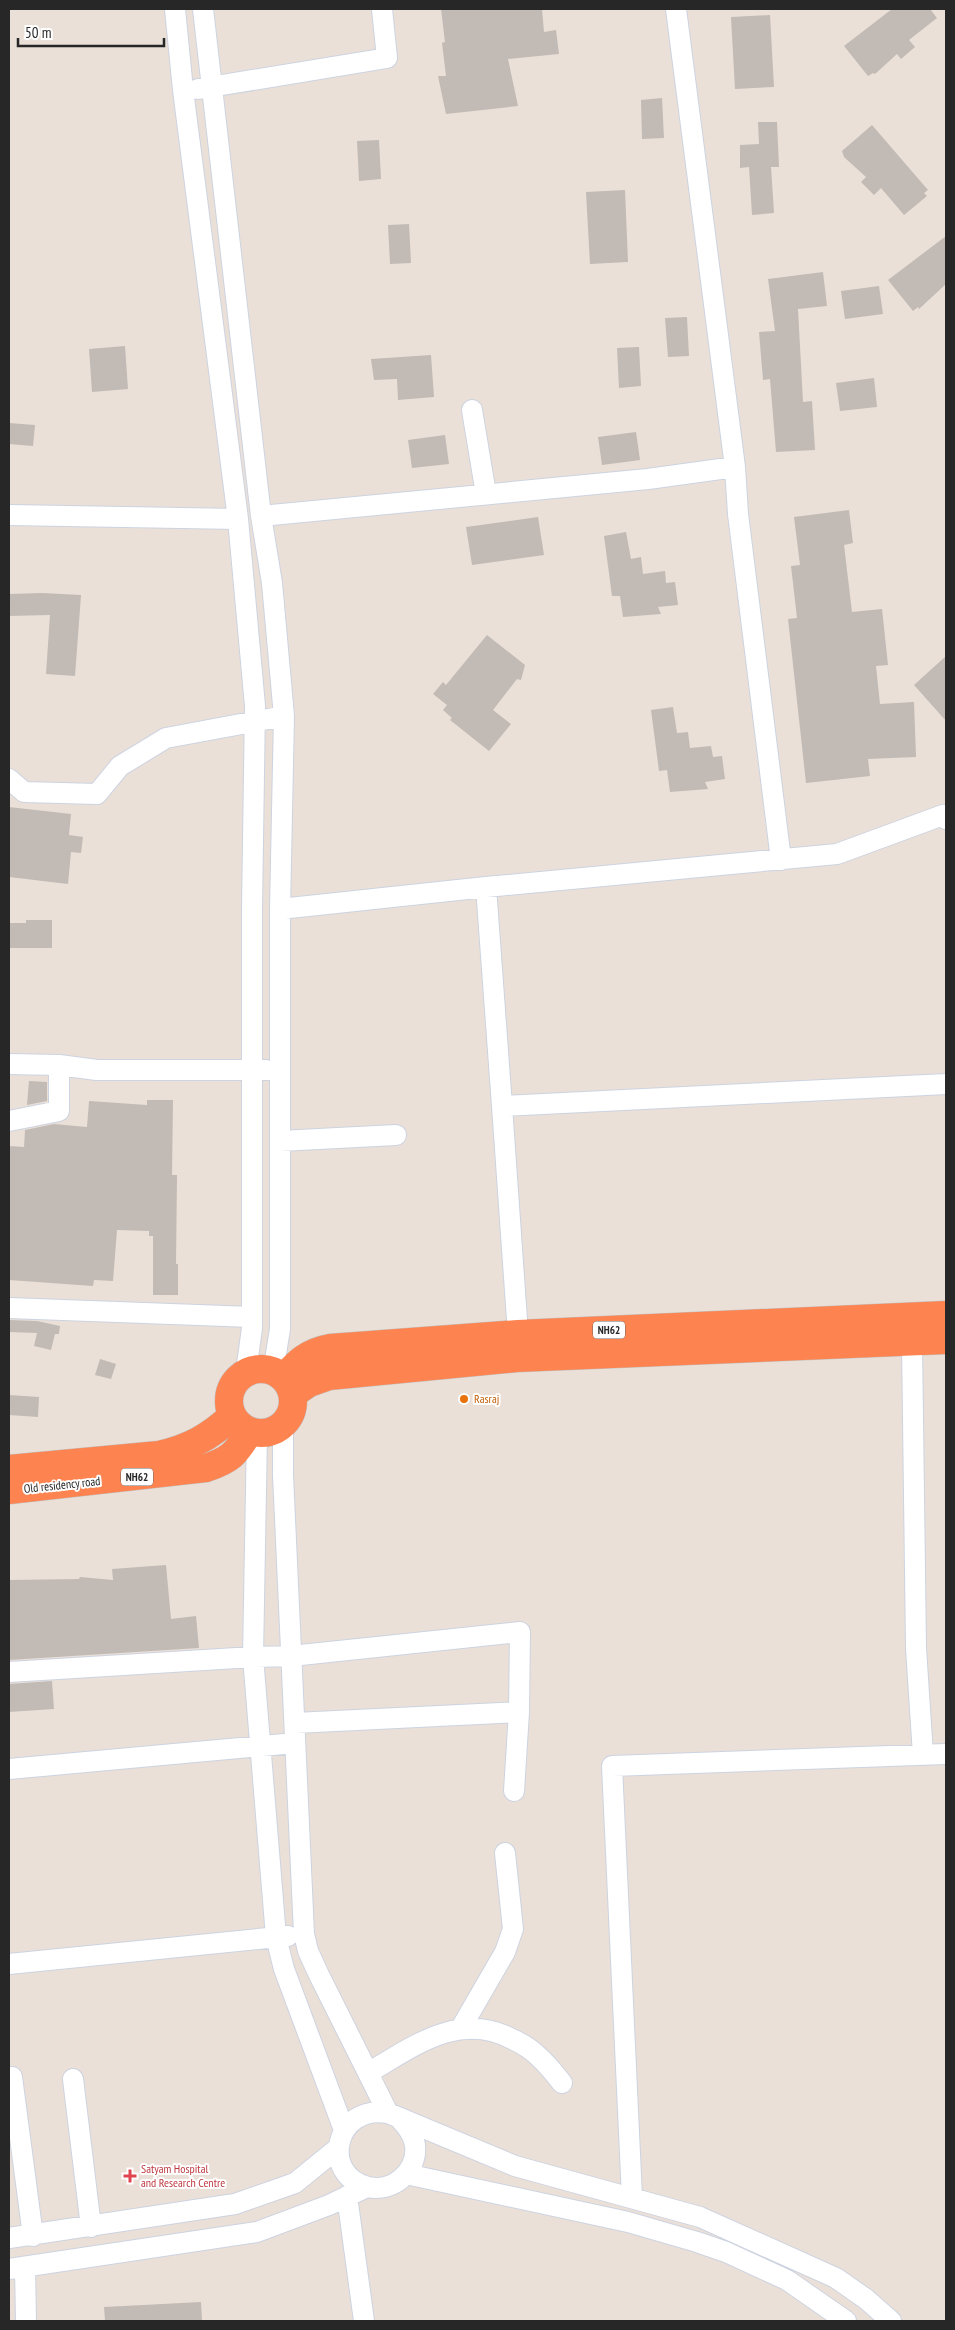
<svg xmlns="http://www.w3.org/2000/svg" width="955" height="2330" font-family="'PT Sans Narrow',sans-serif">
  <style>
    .building { fill: #c2bab5 }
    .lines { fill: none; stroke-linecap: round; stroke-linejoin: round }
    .minor-casing { stroke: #cdd3e0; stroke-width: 22 }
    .highway-casing { stroke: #c3c3c3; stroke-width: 29 }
    .minor { stroke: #fff; stroke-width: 20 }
    .highway { stroke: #fd8450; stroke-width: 28 }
    .food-dot { fill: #e8710a; stroke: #fff; stroke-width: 2 }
    .health-dot { fill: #e0444e; stroke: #fff; stroke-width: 2 }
    .labels { text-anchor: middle; stroke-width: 4; stroke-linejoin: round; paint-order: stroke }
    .shield { fill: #fff; stroke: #686868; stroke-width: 1 }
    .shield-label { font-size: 11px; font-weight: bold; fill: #272727 }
    .food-label { font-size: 12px; fill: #c56008; stroke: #fff; text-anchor: start }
    .street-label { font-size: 12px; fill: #272727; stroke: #fff }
    .health-label { font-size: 12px; fill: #be3a42; stroke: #fff; text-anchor: start }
  </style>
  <rect width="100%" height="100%" fill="#eae0d8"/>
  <path class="building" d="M 441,9 L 542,9 L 544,32 L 556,30 L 559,54 L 508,59 L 518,106 L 446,114 L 438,76 L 446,76 L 442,43 L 445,42 Z
    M 892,9 L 930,9 L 937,18 L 909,40 L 915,47 L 901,59 L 897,54 L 875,74 L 873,73 L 868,76 L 844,46 Z
    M 770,15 L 774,87 L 735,89 L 731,17 Z
    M 662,98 L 664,138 L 642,139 L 641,100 Z
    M 758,122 L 777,122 L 779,167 L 771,167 L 774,213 L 752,215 L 749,167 L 740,168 L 740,145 L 759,144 Z
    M 872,125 L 928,190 L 924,193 L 927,196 L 904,215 L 881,188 L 874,195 L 861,182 L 866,177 L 844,157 L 842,151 Z
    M 379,140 L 381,179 L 359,181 L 357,141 Z
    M 625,190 L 628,262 L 590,264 L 586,192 Z
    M 409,224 L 411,263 L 390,264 L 388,225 Z
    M 946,236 L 946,284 L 919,309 L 918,307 L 913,311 L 888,280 Z
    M 823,272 L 827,306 L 798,309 L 803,402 L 812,401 L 815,450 L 776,452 L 770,379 L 763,380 L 759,332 L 775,331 L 768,279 Z
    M 879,286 L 883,314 L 845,319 L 841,291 Z
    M 687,317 L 689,356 L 668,357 L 665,318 Z
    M 125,346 L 128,389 L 92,392 L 89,349 Z
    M 639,347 L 641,386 L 619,388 L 617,348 Z
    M 431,355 L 434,397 L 398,400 L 397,379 L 374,380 L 371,359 Z
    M 874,378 L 877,407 L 840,411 L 836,383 Z
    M 9,423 L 35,425 L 33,446 L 9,444 Z
    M 636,432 L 640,460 L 602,465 L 598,437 Z
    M 445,435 L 449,464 L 412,468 L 408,440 Z
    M 849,510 L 853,543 L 844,545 L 852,612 L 882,609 L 888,665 L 876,666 L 880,704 L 914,702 L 916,757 L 868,759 L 870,776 L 806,783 L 788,619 L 797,618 L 791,566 L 800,565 L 794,517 Z
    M 538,517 L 544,555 L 472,565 L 466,527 Z
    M 626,532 L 631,559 L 641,557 L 643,574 L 665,571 L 666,583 L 675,582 L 678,605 L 658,607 L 661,614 L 623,617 L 620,596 L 612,596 L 604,536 Z
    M 42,593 L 81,595 L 75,676 L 46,674 L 50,615 L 9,616 L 9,594 Z
    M 487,635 L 525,665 L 521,680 L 517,679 L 493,710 L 511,724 L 489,751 L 450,720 L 452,718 L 443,710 L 447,705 L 433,694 L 443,682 L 446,685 Z
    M 946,656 L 946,721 L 914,685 Z
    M 673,707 L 677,733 L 688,732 L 690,748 L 711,746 L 713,757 L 722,756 L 725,779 L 705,782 L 708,789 L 670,792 L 667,770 L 659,771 L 651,710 Z
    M 9,807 L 71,814 L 69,835 L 83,837 L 81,853 L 71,852 L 68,884 L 9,877 Z
    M 26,920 L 52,920 L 52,948 L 9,948 L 9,923 L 26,923 Z
    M 29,1081 L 47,1082 L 47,1101 L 27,1105 Z
    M 147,1100 L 173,1100 L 172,1175 L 177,1175 L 176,1264 L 178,1264 L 178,1295 L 153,1295 L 153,1236 L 149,1236 L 149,1231 L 117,1230 L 113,1281 L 94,1280 L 93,1286 L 9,1280 L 9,1146 L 24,1147 L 25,1130 L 54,1124 L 87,1127 L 89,1101 L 147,1105 Z
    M 9,1320 L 37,1321 L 60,1326 L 59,1334 L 55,1334 L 51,1350 L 34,1346 L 37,1333 L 9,1332 Z
    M 100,1359 L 116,1364 L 111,1379 L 95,1375 Z
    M 9,1395 L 39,1397 L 38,1417 L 9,1415 Z
    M 166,1565 L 171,1619 L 196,1616 L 199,1648 L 9,1660 L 9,1580 L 79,1579 L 80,1577 L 113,1580 L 112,1569 Z
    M 52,1681 L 54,1709 L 9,1712 L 9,1684 Z
    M 201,2302 L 202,2321 L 105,2321 L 104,2307 Z"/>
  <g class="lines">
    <g class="minor-casing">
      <path id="minor" d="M 175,9 L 183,90 L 238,519 L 255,706 L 252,909 L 252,1328 L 246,1372
        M 203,9 L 261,516 L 272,583 L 284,716 L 280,909 L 280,1329 L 273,1372
        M 676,9 L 735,467 L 738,514 L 781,860
        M 198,89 L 387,58 L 382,9
        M 472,410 L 486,494
        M 9,515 L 238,519
        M 261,516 L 648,479 L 735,467
        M 9,779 L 24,792 L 97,794 L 120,766 L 166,738 L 284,716
        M 486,887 L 502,1106
        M 280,909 L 486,887 L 837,854 L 943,815 L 946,819
        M 9,1064 L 59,1065 L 97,1070 L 266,1070
        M 9,1121 L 59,1111 L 59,1065
        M 280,1141 L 396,1135
        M 9,1308 L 252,1317
        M 518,1334 L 502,1106 L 946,1084
        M 912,1342 L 916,1648 L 923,1755
        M 283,1426 L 283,1475 L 304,1934 L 308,1951 L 319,1975 L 388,2113
        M 257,1434 L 253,1657 L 276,1937 L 284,1969 L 344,2130
        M 9,1672 L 253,1657 L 291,1656 L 520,1632 L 519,1712 L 514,1791
        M 295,1723 L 519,1712
        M 9,1769 L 295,1743
        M 9,1964 L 288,1936
        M 461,2028 L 505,1952 L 513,1929 L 505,1853
        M 368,2073 C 414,2046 460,2010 514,2040 C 523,2044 532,2050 539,2057 C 548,2065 555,2074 562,2083
        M 12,2077 L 33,2236
        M 73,2079 L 91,2227
        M 400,2119 C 407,2127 413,2134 415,2145 C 418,2171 393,2193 368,2187 C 320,2175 334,2104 388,2113 L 515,2166 L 700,2217 L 836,2278 L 866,2299 L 891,2321
        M 406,2174 L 628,2222 L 697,2242 L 726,2252 L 787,2280 L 846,2321
        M 347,2196 L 364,2321
        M 632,2197 L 612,1766 L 946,1754
        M 9,2238 L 235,2204 L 295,2183 L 338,2148
        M 25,2267 L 26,2321
        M 9,2269 L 257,2232 L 329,2205 L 367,2187"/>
    </g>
    <g class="highway-casing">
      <path id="highway" d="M229 1401a32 32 0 1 1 64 0a32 32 0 1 1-64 0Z
        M 283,1378 C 298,1362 308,1352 330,1348 L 518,1334 L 946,1315
        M 293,1394 L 309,1383 L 329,1376 L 517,1358 L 946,1340
        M 9,1469 L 159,1455 C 189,1448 210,1437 232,1416
        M 9,1490 L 206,1468 C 230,1460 236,1454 249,1432"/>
    </g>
    <use href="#minor" class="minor"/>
    <use href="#highway" class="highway"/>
  </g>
  <circle class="food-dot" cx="464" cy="1399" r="5"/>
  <path class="health-dot" d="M127.5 2168.5h5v5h5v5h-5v5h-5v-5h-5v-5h5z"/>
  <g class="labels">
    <g class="shield">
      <rect x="593" y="1321.5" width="32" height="17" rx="4"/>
      <rect x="121" y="1468.5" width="32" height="17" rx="4"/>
    </g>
    <g class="shield-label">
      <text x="609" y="1334">NH62</text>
      <text x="137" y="1481">NH62</text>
    </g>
    <g class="food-label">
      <text x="474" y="1403">Rasraj</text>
    </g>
    <g class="street-label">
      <text transform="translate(62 1485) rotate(-6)" y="4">Old residency road</text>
    </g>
    <g class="health-label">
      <text x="141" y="2173">Satyam Hospital<tspan x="141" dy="14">and Research Centre</tspan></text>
    </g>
  </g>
  <rect width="955" height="2330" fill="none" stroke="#272727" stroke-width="20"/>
  <path d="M18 38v8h146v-8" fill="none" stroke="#272727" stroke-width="2.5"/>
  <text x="25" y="38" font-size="15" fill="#272727" stroke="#ffffff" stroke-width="4" paint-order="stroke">50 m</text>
</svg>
